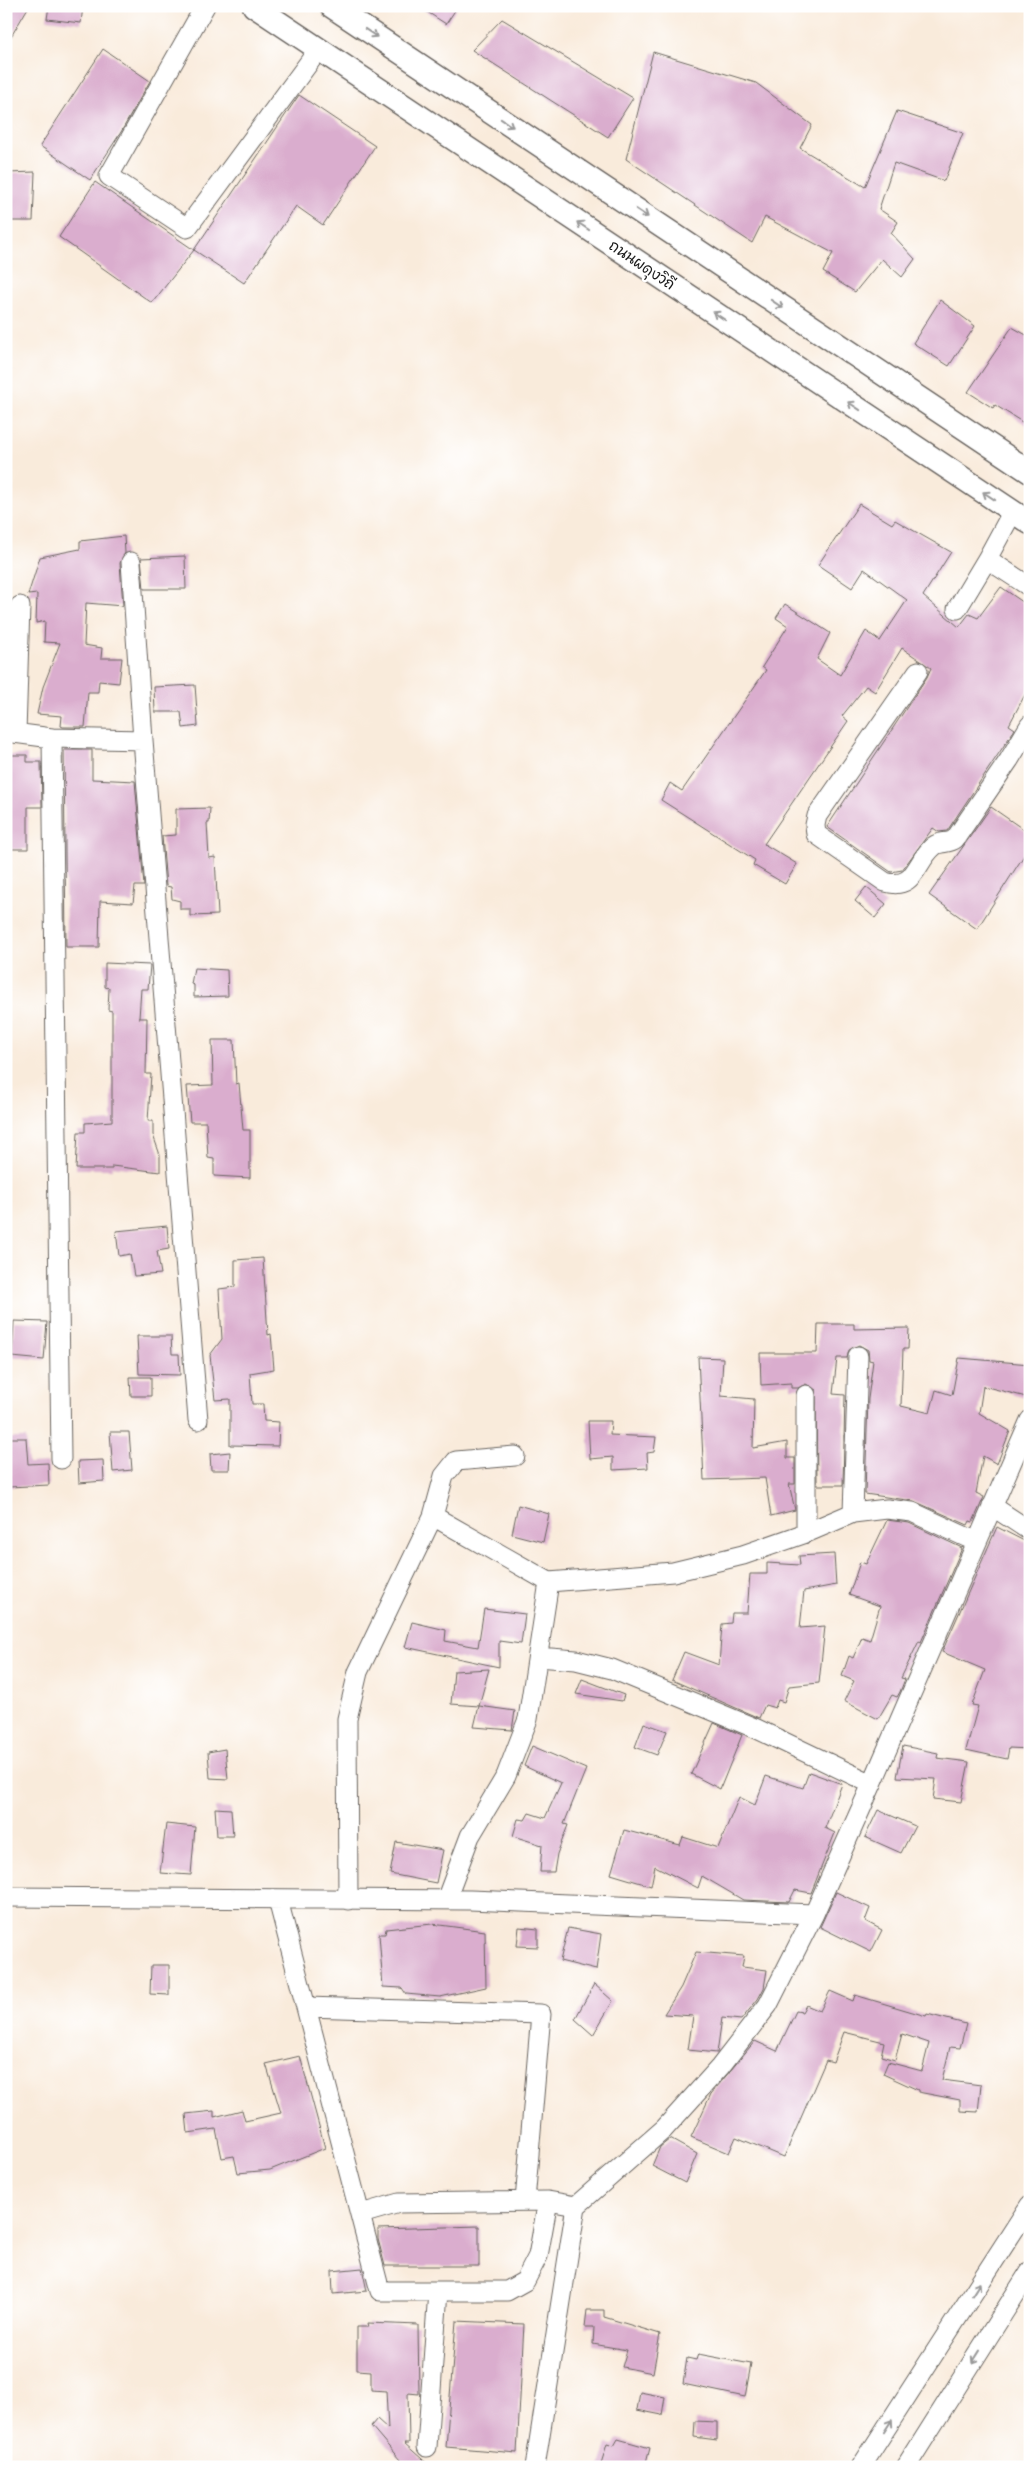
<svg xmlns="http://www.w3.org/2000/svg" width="1036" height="2473" font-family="'Playpen Sans','Playpen Sans Thai',sans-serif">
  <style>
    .building { fill: #daadce }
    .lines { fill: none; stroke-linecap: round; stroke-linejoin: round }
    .minor-casing { stroke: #69645f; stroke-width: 21 }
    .major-casing { stroke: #69645f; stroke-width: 25 }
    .minor { stroke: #fff; stroke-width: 19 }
    .major { stroke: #fff; stroke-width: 22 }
    .oneway { stroke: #999 }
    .labels { text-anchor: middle; stroke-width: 4.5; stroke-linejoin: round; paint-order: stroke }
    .street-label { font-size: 15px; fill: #1c1c1c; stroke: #fff }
  </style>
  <rect width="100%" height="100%" fill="#fff"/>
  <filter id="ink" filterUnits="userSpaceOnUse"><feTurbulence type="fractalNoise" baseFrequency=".02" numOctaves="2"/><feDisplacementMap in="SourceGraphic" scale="10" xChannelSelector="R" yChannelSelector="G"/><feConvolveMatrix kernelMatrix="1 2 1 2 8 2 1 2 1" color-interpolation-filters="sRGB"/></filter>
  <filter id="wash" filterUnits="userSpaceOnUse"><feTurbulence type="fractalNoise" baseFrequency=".0096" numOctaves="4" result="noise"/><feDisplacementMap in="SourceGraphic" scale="20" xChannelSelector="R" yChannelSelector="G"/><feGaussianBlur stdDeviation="1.12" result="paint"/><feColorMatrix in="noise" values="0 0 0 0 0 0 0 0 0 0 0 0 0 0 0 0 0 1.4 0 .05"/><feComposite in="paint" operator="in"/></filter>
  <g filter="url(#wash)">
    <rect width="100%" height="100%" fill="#f9ebdb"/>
    <g id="blocks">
      <path class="building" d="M 6,6 L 29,6 L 6,45 Z
        M 49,6 L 83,6 L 81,23 L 47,19 Z
        M 418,6 L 458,6 L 446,24 Z
        M 502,19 L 633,98 L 608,137 L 472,50 Z
        M 103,49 L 150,81 L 121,132 L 90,180 L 40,146 Z
        M 653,52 L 756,83 L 812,125 L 800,148 L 865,187 L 897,111 L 963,133 L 944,181 L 894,163 L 879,209 L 898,222 L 891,233 L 915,259 L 902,277 L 882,259 L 855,292 L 823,272 L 833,253 L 765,217 L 752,243 L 626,159 Z
        M 299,95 L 375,146 L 323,225 L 296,206 L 244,283 L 194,250 L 152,303 L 59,237 L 95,182 L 194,250 Z
        M 35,172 L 33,221 L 8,221 L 8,173 Z
        M 940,300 L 975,326 L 949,366 L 913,343 Z
        M 1012,327 L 1030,337 L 1030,427 L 995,405 L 993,408 L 968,392 Z
        M 859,504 L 892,524 L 895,520 L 951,552 L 923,596 L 959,627 L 969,614 L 978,618 L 1001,587 L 1030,607 L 1030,685 L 1009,725 L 1015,729 L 947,831 L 939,832 L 933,828 L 902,870 L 891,872 L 827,827 L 927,677 L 931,668 L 902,648 L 875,692 L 866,686 L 842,716 L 848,721 L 764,844 L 797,864 L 785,884 L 753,865 L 755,860 L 661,800 L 670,783 L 682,791 L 766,670 L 762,667 L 788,626 L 776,618 L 785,604 L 830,633 L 817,659 L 840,675 L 866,631 L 880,641 L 907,600 L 864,569 L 852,588 L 818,565 Z
        M 124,536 L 125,553 L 120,563 L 123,606 L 86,603 L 84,645 L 102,648 L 101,658 L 122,658 L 119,683 L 99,681 L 98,692 L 88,692 L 85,727 L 63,727 L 61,726 L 62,716 L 37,714 L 43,687 L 60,643 L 44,642 L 45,621 L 36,623 L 37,594 L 28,595 L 40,557 L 80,549 L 80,541 Z
        M 185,556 L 186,589 L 144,589 L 141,558 Z
        M 195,685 L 198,726 L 183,728 L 181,712 L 155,712 L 154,687 Z
        M 64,750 L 92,750 L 92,779 L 135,781 L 144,886 L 135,886 L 133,903 L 100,901 L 99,947 L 66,947 Z
        M 6,755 L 27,755 L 27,762 L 41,762 L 42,807 L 28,807 L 28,849 L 6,849 Z
        M 991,807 L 1030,834 L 1030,846 L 977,929 L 929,895 Z
        M 210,808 L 209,823 L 207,823 L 209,858 L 215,857 L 218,915 L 190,916 L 190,909 L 180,909 L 180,901 L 172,899 L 171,887 L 166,886 L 162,836 L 176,835 L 176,809 Z
        M 866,887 L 886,904 L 875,918 L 855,901 Z
        M 105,963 L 150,965 L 148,989 L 141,989 L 139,1018 L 147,1018 L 146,1074 L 151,1074 L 148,1121 L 153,1121 L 153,1135 L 160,1155 L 160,1172 L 112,1166 L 112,1169 L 76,1169 L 78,1132 L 85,1132 L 85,1123 L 112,1121 L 112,1011 L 108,1010 L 109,988 L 105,987 Z
        M 194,968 L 227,970 L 228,996 L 194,997 L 194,985 L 191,984 Z
        M 212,1040 L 234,1040 L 236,1084 L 239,1083 L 243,1130 L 250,1130 L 250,1178 L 214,1176 L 214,1159 L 208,1158 L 206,1122 L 190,1122 L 187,1086 L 213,1085 Z
        M 167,1226 L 169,1249 L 157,1251 L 161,1274 L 134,1276 L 130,1254 L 119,1256 L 116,1231 Z
        M 263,1258 L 268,1335 L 271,1334 L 274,1369 L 250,1373 L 252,1404 L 263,1404 L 264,1421 L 279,1422 L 278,1446 L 230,1445 L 230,1399 L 215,1400 L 210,1355 L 222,1339 L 219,1289 L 235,1287 L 235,1260 Z
        M 14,1321 L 47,1322 L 44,1360 L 12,1357 Z
        M 818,1324 L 854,1324 L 854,1329 L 909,1328 L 908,1349 L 903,1349 L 901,1406 L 930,1413 L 936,1390 L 952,1395 L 959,1358 L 1030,1364 L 1030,1398 L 983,1386 L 979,1413 L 1010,1431 L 997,1464 L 983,1456 L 976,1493 L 984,1497 L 973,1522 L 970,1521 L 968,1525 L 914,1501 L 865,1494 L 868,1399 L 873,1361 L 869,1360 L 868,1350 L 859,1345 L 849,1350 L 847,1358 L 837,1358 L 833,1394 L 845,1395 L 843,1485 L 817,1485 L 816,1390 L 806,1384 L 798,1388 L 791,1388 L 791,1383 L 761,1385 L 760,1353 L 817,1353 Z
        M 137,1336 L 171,1336 L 172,1354 L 179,1354 L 180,1375 L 139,1374 Z
        M 698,1357 L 723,1358 L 721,1396 L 754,1399 L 753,1448 L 787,1442 L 787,1458 L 795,1458 L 795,1484 L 789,1484 L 795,1510 L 771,1516 L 765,1478 L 704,1480 Z
        M 130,1377 L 151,1377 L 151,1396 L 131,1396 Z
        M 588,1421 L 611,1421 L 610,1435 L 656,1437 L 654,1452 L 647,1453 L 648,1468 L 613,1470 L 613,1457 L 590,1459 Z
        M 110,1432 L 129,1432 L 132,1470 L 113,1472 Z
        M 7,1438 L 26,1438 L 28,1464 L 48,1463 L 49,1485 L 9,1487 Z
        M 230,1452 L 229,1470 L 211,1470 L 210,1454 Z
        M 103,1460 L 104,1481 L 79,1483 L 78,1461 Z
        M 518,1505 L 549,1514 L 543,1542 L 512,1534 Z
        M 887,1520 L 909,1523 L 962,1548 L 921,1642 L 919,1641 L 901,1678 L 905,1679 L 900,1692 L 897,1697 L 892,1695 L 878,1719 L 844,1701 L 854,1681 L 842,1676 L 849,1656 L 853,1658 L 862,1637 L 870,1640 L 880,1606 L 849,1595 L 860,1562 L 866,1564 Z
        M 997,1527 L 1030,1544 L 1030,1749 L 1009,1748 L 1007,1759 L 966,1750 L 978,1706 L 972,1705 L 985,1670 L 942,1652 Z
        M 834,1554 L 836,1585 L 804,1591 L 800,1628 L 825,1626 L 819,1683 L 789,1686 L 784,1702 L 778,1700 L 775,1708 L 765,1705 L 759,1718 L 672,1680 L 684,1652 L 719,1665 L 722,1624 L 731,1623 L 732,1613 L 747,1613 L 750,1574 L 767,1574 L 767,1563 L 800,1565 L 799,1556 Z
        M 484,1609 L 525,1614 L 521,1644 L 499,1641 L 499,1667 L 405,1647 L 412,1622 L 446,1630 L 445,1641 L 478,1647 Z
        M 489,1669 L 479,1706 L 451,1704 L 454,1671 Z
        M 582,1679 L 624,1695 L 622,1701 L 576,1694 Z
        M 479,1706 L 515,1711 L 512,1730 L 474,1727 Z
        M 644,1723 L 667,1731 L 657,1755 L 635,1747 Z
        M 714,1723 L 742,1735 L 720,1789 L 691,1774 Z
        M 532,1746 L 586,1769 L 564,1824 L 568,1825 L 557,1854 L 554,1872 L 540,1872 L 542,1845 L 513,1836 L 518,1819 L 525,1820 L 529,1813 L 545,1818 L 561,1783 L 524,1766 Z
        M 903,1746 L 938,1753 L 937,1758 L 969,1762 L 961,1802 L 933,1799 L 936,1779 L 897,1777 Z
        M 225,1749 L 228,1779 L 210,1778 L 208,1752 Z
        M 809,1772 L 842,1784 L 825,1828 L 835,1833 L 811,1893 L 795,1890 L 789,1902 L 743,1900 L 702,1876 L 698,1888 L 655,1866 L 651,1886 L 611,1874 L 624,1830 L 680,1845 L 683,1837 L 718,1848 L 739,1797 L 755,1805 L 766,1776 L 803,1788 Z
        M 215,1808 L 231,1809 L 233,1836 L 217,1836 Z
        M 878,1810 L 915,1826 L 901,1853 L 865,1837 Z
        M 166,1824 L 195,1827 L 191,1875 L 160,1873 Z
        M 396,1842 L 443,1850 L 436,1883 L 390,1874 Z
        M 836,1892 L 870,1908 L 865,1921 L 882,1930 L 871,1952 L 820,1927 Z
        M 432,1924 L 485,1931 L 486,1987 L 440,1997 L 406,1994 L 402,1988 L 383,1987 L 379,1934 L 385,1934 L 386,1929 Z
        M 519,1927 L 538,1929 L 538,1947 L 517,1946 Z
        M 568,1928 L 601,1934 L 596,1970 L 560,1961 Z
        M 696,1952 L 744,1956 L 742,1967 L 767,1970 L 764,1988 L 758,1999 L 741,2020 L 722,2018 L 717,2053 L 688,2050 L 693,2016 L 664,2014 L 681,1987 Z
        M 151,1965 L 169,1965 L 169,1995 L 150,1994 Z
        M 594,1984 L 613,2001 L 593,2035 L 575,2019 Z
        M 830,1991 L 853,2001 L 855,1995 L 926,2016 L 927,2014 L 966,2024 L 960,2048 L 950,2047 L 942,2080 L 981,2085 L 978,2112 L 960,2111 L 960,2100 L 918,2092 L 918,2090 L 883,2074 L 888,2062 L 922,2071 L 929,2043 L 902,2034 L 895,2060 L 881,2056 L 884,2042 L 844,2032 L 833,2062 L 826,2060 L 784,2157 L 736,2137 L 729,2153 L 691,2137 L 711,2094 L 755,2041 L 777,2051 L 796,2011 L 802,2012 L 806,2005 L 820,2011 Z
        M 300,2056 L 325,2148 L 270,2170 L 238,2173 L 234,2156 L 222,2158 L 216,2129 L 188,2133 L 186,2114 L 214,2111 L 214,2117 L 242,2110 L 245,2121 L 281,2113 L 266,2064 Z
        M 670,2139 L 697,2154 L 685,2183 L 652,2166 L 660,2147 Z
        M 479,2226 L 479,2266 L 385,2266 L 378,2239 L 378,2229 Z
        M 362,2268 L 367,2291 L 333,2294 L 332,2271 Z
        M 587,2310 L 604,2310 L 604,2317 L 660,2334 L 653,2373 L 622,2367 L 627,2350 L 593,2344 L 594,2327 L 585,2327 Z
        M 456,2321 L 524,2324 L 517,2453 L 446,2447 Z
        M 368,2323 L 418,2325 L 419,2394 L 408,2393 L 409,2443 L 404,2443 L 431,2467 L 406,2467 L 371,2426 L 377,2419 L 388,2429 L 386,2391 L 371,2390 L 371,2371 L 357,2370 L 357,2327 L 369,2327 Z
        M 698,2354 L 751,2364 L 745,2397 L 683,2384 L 687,2358 L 696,2360 Z
        M 640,2392 L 665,2397 L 662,2415 L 637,2410 Z
        M 695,2421 L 717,2422 L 717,2440 L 694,2437 Z
        M 618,2439 L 650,2448 L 645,2467 L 600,2467 L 607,2444 L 614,2446 Z"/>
    </g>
  </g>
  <g filter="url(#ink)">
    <use href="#blocks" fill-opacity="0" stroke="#69645f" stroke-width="1"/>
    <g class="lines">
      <g class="minor-casing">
        <path id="minor" d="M 205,6 L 109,176 L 187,228 L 319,49
          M 1013,511 L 987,559 L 1030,587
          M 131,562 L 143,740
          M 957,609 L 987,559
          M 918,671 L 817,816 L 815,825 L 816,834 L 885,882 C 916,891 915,861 934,846 C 940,841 949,844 955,839 L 1009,760 L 1030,725
          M 6,732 L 52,738 L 61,1459
          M 16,733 L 20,606
          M 52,738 L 143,740 L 198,1420
          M 806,1395 L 806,1533
          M 992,1506 L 1030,1531
          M 853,1513 L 858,1356
          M 433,1516 L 549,1582
          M 538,1657 L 576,1660 L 612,1669 L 757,1729 L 872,1784
          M 6,1897 L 470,1900 L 814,1914
          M 278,1900 L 380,2291 L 507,2291 L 525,2281 L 538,2256 L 548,2201
          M 348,1900 L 347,1719 L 358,1672 L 433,1516 L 444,1476 L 456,1461 L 515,1456
          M 446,1900 L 470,1836 L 506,1776 L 528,1719 L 549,1582 L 673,1572 L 743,1555 L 806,1533 L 853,1513 L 887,1509 L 912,1512 L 977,1542
          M 306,2007 L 541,2014 L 525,2201
          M 361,2214 L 399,2203 L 548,2201 L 576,2206
          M 427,2447 L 438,2291
          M 535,2467 L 576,2206 L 664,2129 L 720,2067 L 768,2005 L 814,1914 L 872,1784 L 1030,1420
          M 861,2467 L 1030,2205
          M 906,2467 L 1030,2271"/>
      </g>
      <g class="major-casing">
        <path id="major" d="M 254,6 L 1030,523
          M 331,6 L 1030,472"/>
      </g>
      <use href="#minor" class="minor"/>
      <use href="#major" class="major"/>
    </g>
    <defs><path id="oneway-shaft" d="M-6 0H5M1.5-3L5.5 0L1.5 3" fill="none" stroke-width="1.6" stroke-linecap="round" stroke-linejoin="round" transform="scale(1.25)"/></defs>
    <g class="oneway">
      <use href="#oneway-shaft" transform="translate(371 33) rotate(34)"/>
      <use href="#oneway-shaft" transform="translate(507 123) rotate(34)"/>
      <use href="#oneway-shaft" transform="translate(642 213) rotate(34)"/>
      <use href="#oneway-shaft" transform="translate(583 226) rotate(-146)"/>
      <use href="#oneway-shaft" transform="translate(777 304) rotate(34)"/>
      <use href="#oneway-shaft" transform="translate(719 316) rotate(-146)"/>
      <use href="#oneway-shaft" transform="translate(854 406) rotate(-146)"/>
      <use href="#oneway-shaft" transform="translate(989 496) rotate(-146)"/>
      <use href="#oneway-shaft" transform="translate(976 2289) rotate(-58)"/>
      <use href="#oneway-shaft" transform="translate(976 2357) rotate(122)"/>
      <use href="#oneway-shaft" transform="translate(888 2426) rotate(-57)"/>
    </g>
  </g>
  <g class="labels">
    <g class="street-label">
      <text transform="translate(642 265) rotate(34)" y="5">ถนนผดุงวิถี</text>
    </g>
  </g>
  <rect width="1036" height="2473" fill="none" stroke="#fff" stroke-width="25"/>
</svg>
